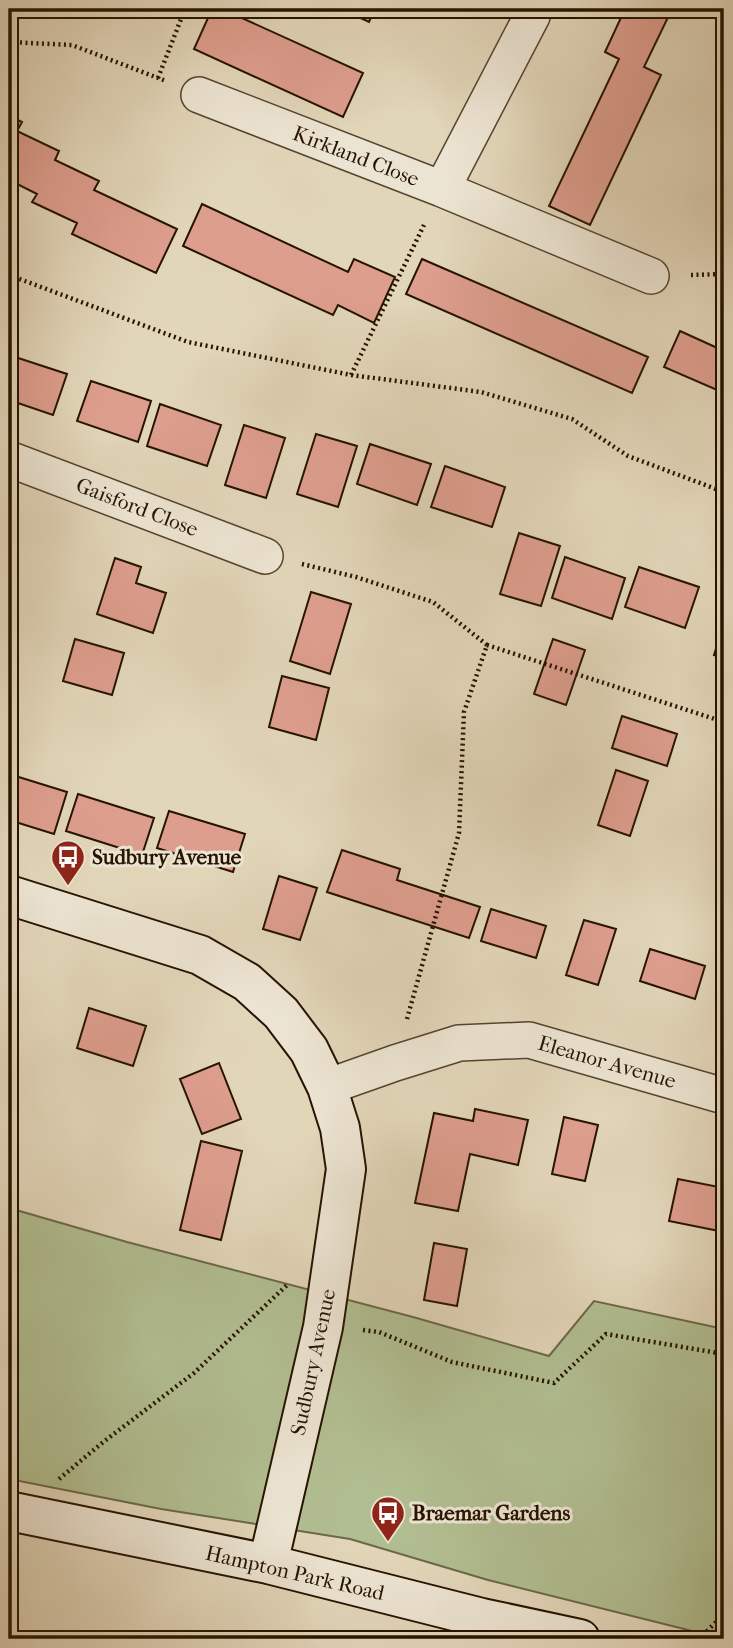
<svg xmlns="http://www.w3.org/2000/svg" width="733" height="1648" font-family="'IM FELL French Canon',serif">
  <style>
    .green { fill: #b1be91; stroke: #6c6849; stroke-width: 2 }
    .building { fill: #de9e8e; stroke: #261301; stroke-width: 2 }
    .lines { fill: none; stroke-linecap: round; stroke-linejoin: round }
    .street-casing { stroke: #55442f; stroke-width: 38 }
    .secondary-casing { stroke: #261301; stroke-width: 42 }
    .path { stroke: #261301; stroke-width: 4.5; stroke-dasharray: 2 3.5; stroke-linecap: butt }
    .street { stroke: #ece4d2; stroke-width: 35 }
    .secondary { stroke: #ece4d2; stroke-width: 38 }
    .labels { text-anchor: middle; stroke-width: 6; stroke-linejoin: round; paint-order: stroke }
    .street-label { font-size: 21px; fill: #261301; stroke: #ece4d2 }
    .poi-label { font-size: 21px; font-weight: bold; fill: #261301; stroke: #ece4d2; text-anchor: start }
  </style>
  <rect width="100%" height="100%" fill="#e2d6b9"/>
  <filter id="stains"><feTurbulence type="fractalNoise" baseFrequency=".00286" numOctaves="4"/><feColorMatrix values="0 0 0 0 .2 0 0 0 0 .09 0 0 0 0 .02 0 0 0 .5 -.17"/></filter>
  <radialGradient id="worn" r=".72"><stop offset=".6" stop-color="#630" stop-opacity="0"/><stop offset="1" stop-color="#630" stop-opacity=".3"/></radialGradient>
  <path class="green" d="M 9,1208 L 127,1242 L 413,1317 L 549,1356 L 594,1301 L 724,1329 L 724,1639 L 488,1580 L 350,1539 L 161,1509 L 9,1479 Z"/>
  <path class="building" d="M 9,9 L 19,9 L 17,32 L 9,32 Z
    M 212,9 L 222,9 L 363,73 L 343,117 L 194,49 Z
    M 341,9 L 375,9 L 369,22 Z
    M 625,9 L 672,9 L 644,67 L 661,75 L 590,225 L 549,206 L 619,59 L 605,52 Z
    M 9,116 L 22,122 L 17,131 L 59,151 L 55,160 L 99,181 L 94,190 L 177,229 L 156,273 L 72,234 L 77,223 L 32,202 L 37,194 L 9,180 Z
    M 202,204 L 348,272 L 354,259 L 395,277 L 374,323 L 338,305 L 333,315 L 183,246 Z
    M 422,259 L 648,357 L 632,393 L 406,294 Z
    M 680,331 L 724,351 L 724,393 L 664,367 Z
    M 9,355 L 67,374 L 53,415 L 9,400 Z
    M 91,381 L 151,401 L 138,442 L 77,421 Z
    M 160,404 L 221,425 L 207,466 L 147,446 Z
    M 244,425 L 285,438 L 266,498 L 225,485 Z
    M 316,434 L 357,446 L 338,507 L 297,494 Z
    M 370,444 L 431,464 L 417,505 L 357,484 Z
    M 445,466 L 505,487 L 492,527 L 431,507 Z
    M 519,533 L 560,546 L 541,606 L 500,594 Z
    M 565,557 L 625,578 L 612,619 L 552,598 Z
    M 115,558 L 141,567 L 136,583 L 166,593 L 153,633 L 97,614 Z
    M 639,567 L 699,587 L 685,628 L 625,607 Z
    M 311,592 L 351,604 L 330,674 L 290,661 Z
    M 724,623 L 724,658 L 714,655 Z
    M 75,639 L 124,653 L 112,695 L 63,681 Z
    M 553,639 L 585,650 L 566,705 L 534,694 Z
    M 282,676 L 329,688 L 316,740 L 269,727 Z
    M 622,716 L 677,734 L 667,766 L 612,748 Z
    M 616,770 L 648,781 L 630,836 L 598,825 Z
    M 9,774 L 67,792 L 54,834 L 9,820 Z
    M 78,794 L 154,818 L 142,855 L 66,831 Z
    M 169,811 L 245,834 L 233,872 L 157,848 Z
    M 342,850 L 400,869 L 397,880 L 480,907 L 469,938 L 327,892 Z
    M 279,876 L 317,888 L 300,940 L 263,929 Z
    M 491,909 L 546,926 L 536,958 L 481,941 Z
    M 584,920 L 616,929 L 598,985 L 566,975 Z
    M 650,949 L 705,966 L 695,999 L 640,981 Z
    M 89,1008 L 146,1026 L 133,1066 L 77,1048 Z
    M 219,1063 L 241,1119 L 202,1134 L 180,1079 Z
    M 475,1109 L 528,1120 L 518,1165 L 470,1154 L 458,1211 L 415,1203 L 434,1113 L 473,1121 Z
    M 564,1117 L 598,1125 L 585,1181 L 552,1174 Z
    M 201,1141 L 242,1151 L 221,1240 L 180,1230 Z
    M 678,1179 L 724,1188 L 724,1232 L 669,1221 Z
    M 434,1243 L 467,1249 L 457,1306 L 424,1300 Z"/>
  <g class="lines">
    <g class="street-casing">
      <path id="street" d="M 199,95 L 442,189 L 532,16 L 534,9
        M 442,189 L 651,276
        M 9,459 L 265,556
        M 327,1087 L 395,1063 L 459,1043 L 529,1040 L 724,1096"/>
    </g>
    <g class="secondary-casing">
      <path id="secondary" d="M 9,895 L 200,955 L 247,982 L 281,1013 L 309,1050 L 327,1087 L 340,1128 L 346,1169 L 323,1327 L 268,1564
        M 9,1511 L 268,1564 L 482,1618 L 580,1639"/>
    </g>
    <path class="path" d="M 9,42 L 72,45 L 166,81
      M 158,78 L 185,9
      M 9,275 L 188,342 L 351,375 L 481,392 L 572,419 L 628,456 L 724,492
      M 691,275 L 724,274
      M 351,375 L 424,225
      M 302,564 L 356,577 L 433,602 L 487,645
      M 407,1019 L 459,833 L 464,712 L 487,645 L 724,722
      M 363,1330 L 379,1332 L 452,1362 L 554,1383 L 606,1334 L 724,1354
      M 59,1479 L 102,1443 L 194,1373 L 287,1285
      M 699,1639 L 724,1614"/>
    <use href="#street" class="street"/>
    <use href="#secondary" class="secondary"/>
  </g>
  <defs>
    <g id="bus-pin" transform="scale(1.75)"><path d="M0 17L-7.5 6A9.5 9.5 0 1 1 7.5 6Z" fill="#8f2418" stroke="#ece4d2"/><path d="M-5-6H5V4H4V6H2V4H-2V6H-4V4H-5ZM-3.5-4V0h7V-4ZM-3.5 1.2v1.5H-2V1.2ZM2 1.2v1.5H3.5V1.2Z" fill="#fff"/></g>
  </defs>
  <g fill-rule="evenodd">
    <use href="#bus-pin" x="68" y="857"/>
    <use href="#bus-pin" x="388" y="1513"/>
  </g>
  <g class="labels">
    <g class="street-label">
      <text transform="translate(356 156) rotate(21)" y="7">Kirkland Close</text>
      <text transform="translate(137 507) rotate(21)" y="7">Gaisford Close</text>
      <text transform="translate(607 1062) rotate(16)" y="7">Eleanor Avenue</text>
      <text transform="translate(313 1362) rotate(-78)" y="7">Sudbury Avenue</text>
      <text transform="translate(295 1573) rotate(13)" y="7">Hampton Park Road</text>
    </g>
    <g class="poi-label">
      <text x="92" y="864">Sudbury Avenue</text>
      <text x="412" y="1520">Braemar Gardens</text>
    </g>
  </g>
  <rect width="733" height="1648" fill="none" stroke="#e2d6b9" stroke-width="35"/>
  <rect x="10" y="10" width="712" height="1627" fill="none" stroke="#261301" stroke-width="3.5"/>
  <rect x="18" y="18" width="698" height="1613" fill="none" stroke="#261301" stroke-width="2"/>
  <rect width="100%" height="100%" filter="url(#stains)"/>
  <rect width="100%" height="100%" fill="url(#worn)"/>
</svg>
